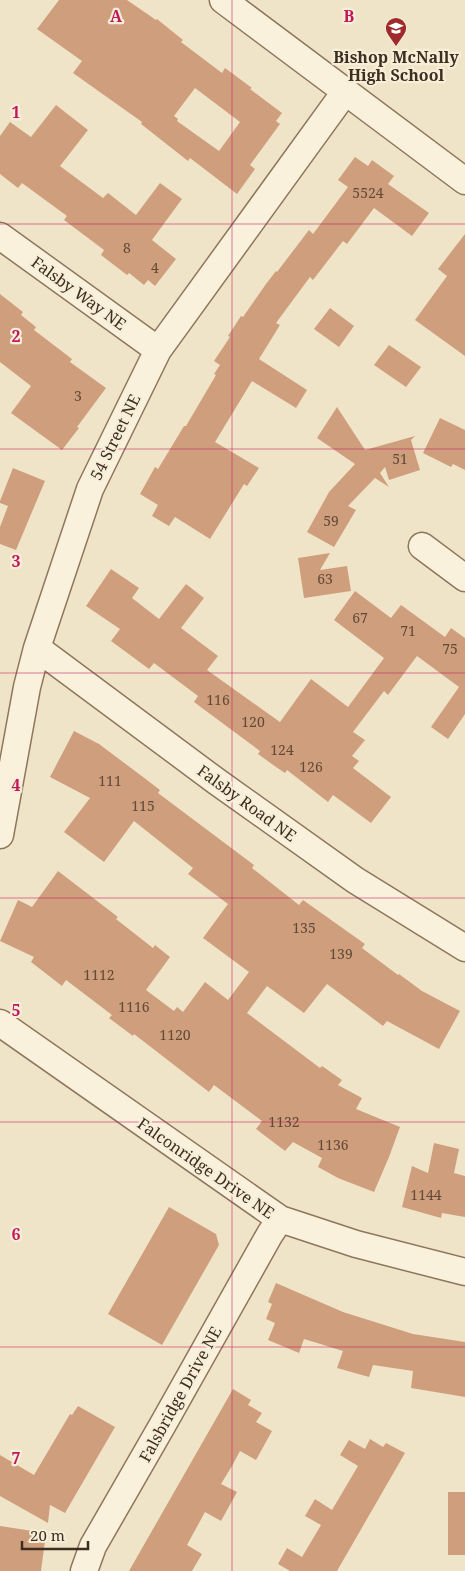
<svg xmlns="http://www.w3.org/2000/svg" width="465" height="1571" font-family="'Noto Serif',serif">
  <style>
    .building { fill: #cf9f7d; fill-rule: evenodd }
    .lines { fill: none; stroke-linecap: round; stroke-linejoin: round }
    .minor-casing { stroke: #8d765c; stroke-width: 29 }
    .minor { stroke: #faf1dc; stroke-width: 26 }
    .grid { fill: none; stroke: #c2185b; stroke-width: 1; stroke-opacity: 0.55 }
    .labels { text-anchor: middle; stroke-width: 4.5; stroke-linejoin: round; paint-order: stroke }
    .number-label { font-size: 14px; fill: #624a37 }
    .poi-label { font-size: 16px; font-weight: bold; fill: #3d2e20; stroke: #f7eed8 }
    .street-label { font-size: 16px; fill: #3d2e20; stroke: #f7eed8 }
    .grid-label { font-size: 16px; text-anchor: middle; font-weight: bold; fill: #c2185b; stroke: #f7eed8; stroke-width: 4.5; stroke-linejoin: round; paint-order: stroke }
  </style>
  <rect width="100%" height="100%" fill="#f0e4c8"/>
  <path class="building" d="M 59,0 L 127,0 L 156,20 L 157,19 L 183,40 L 181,42 L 222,73 L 225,68 L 252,88 L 250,89 L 282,113 L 276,121 L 280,124 L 250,165 L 255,169 L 237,194 L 190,158 L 188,161 L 141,124 L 142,122 L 73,73 L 82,61 L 37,29 ZM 195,88 L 240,122 L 219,151 L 177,121 L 178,119 L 174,116 Z
    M 56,105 L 88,130 L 60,166 L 103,198 L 108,193 L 136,215 L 160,183 L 182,199 L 152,240 L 176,259 L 155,286 L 148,280 L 144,285 L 129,273 L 127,275 L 101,255 L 104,250 L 64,220 L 67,216 L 22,183 L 18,188 L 0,174 L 0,136 L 10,122 L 31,137 Z
    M 355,157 L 368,166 L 372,160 L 394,176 L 388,184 L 429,213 L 412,236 L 374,208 L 347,244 L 343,241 L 313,280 L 310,277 L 276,323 L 280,325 L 259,359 L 307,390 L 296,408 L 252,381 L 215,442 L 259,468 L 247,486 L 244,484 L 210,539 L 175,517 L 169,526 L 152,516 L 158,505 L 140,494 L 155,467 L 158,469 L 184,426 L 186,426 L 216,375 L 214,374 L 220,365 L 214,361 L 230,337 L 228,336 L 241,316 L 243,317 L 266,284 L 276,271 L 277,272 L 309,230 L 313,234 L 348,187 L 338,180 Z
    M 465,234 L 465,356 L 415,320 L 447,276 L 438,269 Z
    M 0,294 L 23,312 L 21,315 L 36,327 L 34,330 L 72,359 L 70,362 L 106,388 L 77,427 L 79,428 L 62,450 L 11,413 L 31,386 L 0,362 Z
    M 330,308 L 354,326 L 339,347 L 314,329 Z
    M 389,345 L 421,367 L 406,387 L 374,365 Z
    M 337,407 L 365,450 L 415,436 L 411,440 L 420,470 L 389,480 L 385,467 L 380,473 L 389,487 L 375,478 L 348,506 L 356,510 L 334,547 L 307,532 L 329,492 L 355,464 L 317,438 Z
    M 440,418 L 465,430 L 465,470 L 453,464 L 451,467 L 423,453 Z
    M 13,468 L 45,481 L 16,550 L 0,544 L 0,527 L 8,506 L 0,503 L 0,501 Z
    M 330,553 L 320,570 L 347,566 L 351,591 L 304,598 L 298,558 Z
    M 111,569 L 139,588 L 132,598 L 159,619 L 186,584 L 204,598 L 181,628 L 218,656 L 207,670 L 280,722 L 311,679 L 348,707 L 384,658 L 334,620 L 355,591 L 391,618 L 401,605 L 445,637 L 451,628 L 465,638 L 465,714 L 448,739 L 431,727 L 459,687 L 417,656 L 388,695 L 384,691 L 353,732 L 365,740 L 352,756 L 359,761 L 353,768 L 391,797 L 371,823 L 333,795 L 328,802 L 287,770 L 285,773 L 276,767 L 258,754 L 260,751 L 194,702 L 198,696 L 154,663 L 149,669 L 111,641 L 120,629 L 86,606 Z
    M 74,731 L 99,744 L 143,777 L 160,790 L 158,793 L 254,865 L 252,868 L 299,905 L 303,900 L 365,944 L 362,948 L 398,975 L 399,974 L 422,991 L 460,1011 L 439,1049 L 387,1021 L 383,1026 L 327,984 L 304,1013 L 267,986 L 247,1013 L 320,1068 L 322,1066 L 342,1080 L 338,1085 L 362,1098 L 356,1109 L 400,1127 L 389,1157 L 374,1192 L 338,1178 L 318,1167 L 322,1158 L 293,1142 L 285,1151 L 256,1129 L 262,1121 L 214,1085 L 209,1092 L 134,1034 L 133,1036 L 109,1018 L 112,1015 L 66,980 L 62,986 L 31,962 L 34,957 L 0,941 L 18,900 L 32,907 L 58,871 L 118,917 L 116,919 L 153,948 L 155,945 L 170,957 L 146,990 L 174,1011 L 177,1007 L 183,1012 L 205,982 L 228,1000 L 249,972 L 203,938 L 228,904 L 188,874 L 193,868 L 134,821 L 104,862 L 64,832 L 90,798 L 50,777 Z
    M 434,1143 L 459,1149 L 454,1173 L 465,1176 L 465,1217 L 442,1213 L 441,1218 L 402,1207 L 412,1166 L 428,1173 Z
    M 169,1207 L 216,1234 L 219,1245 L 162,1345 L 108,1314 Z
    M 276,1283 L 343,1312 L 413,1334 L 465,1342 L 465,1397 L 411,1388 L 413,1371 L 373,1365 L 369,1377 L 337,1368 L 343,1351 L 304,1339 L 299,1353 L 268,1340 L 275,1323 L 266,1319 L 272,1304 L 268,1302 Z
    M 233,1389 L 251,1400 L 248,1405 L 262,1413 L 256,1422 L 272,1431 L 256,1460 L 240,1451 L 232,1466 L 221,1484 L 237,1492 L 221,1521 L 205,1512 L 187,1545 L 202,1554 L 192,1571 L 129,1571 Z
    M 78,1406 L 115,1427 L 65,1513 L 50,1505 L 48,1523 L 0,1496 L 0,1455 L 34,1475 L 70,1414 L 72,1415 Z
    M 370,1439 L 383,1447 L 386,1443 L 405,1453 L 337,1571 L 290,1571 L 278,1564 L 287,1548 L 302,1557 L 321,1525 L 305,1516 L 315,1499 L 332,1510 L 358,1466 L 340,1455 L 349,1440 L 365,1449 Z
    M 448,1492 L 465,1492 L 465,1555 L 448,1555 Z
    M 0,1526 L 46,1533 L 41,1571 L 0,1571 Z"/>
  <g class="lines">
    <g class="minor-casing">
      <path id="minor" d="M 223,0 L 465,181
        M 0,236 L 158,350
        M 422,546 L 465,578
        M 37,648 L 216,781 L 355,880 L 465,948
        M 0,835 L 27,687 L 37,648 L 90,489 L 158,350 L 345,92
        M 0,1023 L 280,1219 L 356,1244 L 465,1272
        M 84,1571 L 93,1546 L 162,1426 L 270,1234 L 280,1219"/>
    </g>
    <use href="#minor" class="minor"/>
  </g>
  <path class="grid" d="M 232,0 L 232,1571M 0,224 L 465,224M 0,449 L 465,449M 0,673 L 465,673M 0,898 L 465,898M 0,1122 L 465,1122M 0,1347 L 465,1347"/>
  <defs>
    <g id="school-pin" transform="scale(1.125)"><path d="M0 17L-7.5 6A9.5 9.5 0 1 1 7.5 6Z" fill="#9e2a2b" stroke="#f7eed8"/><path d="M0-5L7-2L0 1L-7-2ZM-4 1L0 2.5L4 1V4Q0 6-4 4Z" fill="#fff"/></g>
  </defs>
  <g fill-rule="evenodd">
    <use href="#school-pin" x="396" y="28"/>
  </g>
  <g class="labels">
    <g class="number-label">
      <text x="368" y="198">5524</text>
      <text x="127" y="253">8</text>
      <text x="155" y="273">4</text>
      <text x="78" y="401">3</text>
      <text x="400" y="464">51</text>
      <text x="331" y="526">59</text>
      <text x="325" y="584">63</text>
      <text x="360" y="623">67</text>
      <text x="408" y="636">71</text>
      <text x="450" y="654">75</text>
      <text x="218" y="705">116</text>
      <text x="253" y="727">120</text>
      <text x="282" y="755">124</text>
      <text x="311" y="772">126</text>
      <text x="110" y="786">111</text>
      <text x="143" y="811">115</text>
      <text x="304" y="933">135</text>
      <text x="341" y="959">139</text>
      <text x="99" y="980">1112</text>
      <text x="134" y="1012">1116</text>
      <text x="175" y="1040">1120</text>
      <text x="284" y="1127">1132</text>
      <text x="333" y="1150">1136</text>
      <text x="426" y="1200">1144</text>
    </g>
    <g class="poi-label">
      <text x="396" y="63">Bishop McNally<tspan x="396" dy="18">High School</tspan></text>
    </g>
    <g class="street-label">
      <text transform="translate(79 293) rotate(36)" y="6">Falsby Way NE</text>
      <text transform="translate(115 437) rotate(-64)" y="6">54 Street NE</text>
      <text transform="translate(247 803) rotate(36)" y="6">Falsby Road NE</text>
      <text transform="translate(206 1168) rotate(35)" y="6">Falconridge Drive NE</text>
      <text transform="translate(180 1394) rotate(-61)" y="6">Falsbridge Drive NE</text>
    </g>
  </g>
  <g class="grid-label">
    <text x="116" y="22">A</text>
    <text x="349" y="22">B</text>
    <text x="16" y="118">1</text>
    <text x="16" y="342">2</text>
    <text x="16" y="567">3</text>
    <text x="16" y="791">4</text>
    <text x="16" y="1016">5</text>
    <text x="16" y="1240">6</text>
    <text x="16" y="1464">7</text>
  </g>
  <path d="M22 1541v8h66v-8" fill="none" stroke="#3d2e20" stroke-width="2.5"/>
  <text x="30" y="1541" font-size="15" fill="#3d2e20" stroke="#f7eed8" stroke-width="4" paint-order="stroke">20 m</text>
</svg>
